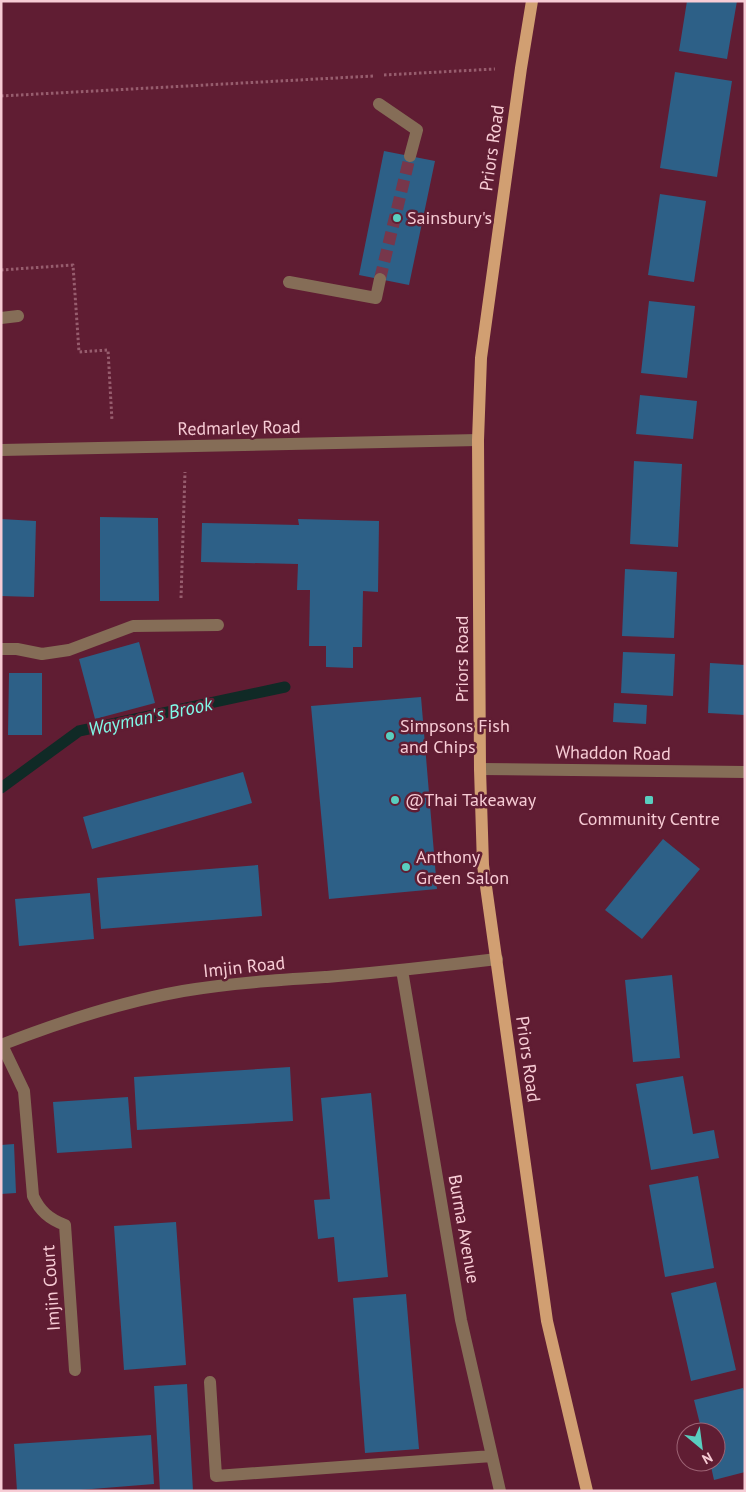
<svg xmlns="http://www.w3.org/2000/svg" width="746" height="1492" font-family="'PT Sans',sans-serif">
  <style>
    .lines { fill: none; stroke-linecap: round; stroke-linejoin: round }
    .stream { stroke: #102a26; stroke-width: 11 }
    .building { fill: #2d6087 }
    .minor-tunnel { stroke: #77374b; stroke-width: 12; stroke-dasharray: 12 6; stroke-linecap: butt }
    .path { stroke: #975d6e; stroke-width: 3; stroke-dasharray: 2.5 2.5; stroke-linecap: butt }
    .minor { stroke: #856d57; stroke-width: 12 }
    .major { stroke: #d19f72; stroke-width: 12 }
    .poi-dot { fill: #59cebf; stroke: #601d33; stroke-width: 2 }
    .labels { text-anchor: middle; stroke-width: 5; stroke-linejoin: round; paint-order: stroke }
    .street-label { font-size: 18px; fill: #f7ccd5; stroke: #601d33 }
    .poi-label { font-size: 18px; fill: #f7ccd5; stroke: #601d33; text-anchor: start }
    .water-label { font-size: 19px; font-style: italic; fill: #80fae9; stroke: #601d33 }
  </style>
  <rect width="100%" height="100%" fill="#601d33"/>
  <g class="lines">
    <path class="stream" d="M 1,788 L 79,731 L 285,687"/>
  </g>
  <path class="building" d="M 687,1 L 737,1 L 727,59 L 679,51 Z
    M 675,72 L 732,81 L 717,177 L 660,168 Z
    M 384,151 L 435,161 L 409,285 L 359,275 Z
    M 660,194 L 706,201 L 694,282 L 648,275 Z
    M 649,301 L 695,306 L 687,378 L 641,373 Z
    M 640,395 L 697,401 L 693,439 L 636,434 Z
    M 634,461 L 682,464 L 678,547 L 630,544 Z
    M 100,517 L 158,518 L 159,601 L 100,601 Z
    M 1,519 L 36,521 L 34,597 L 1,596 Z
    M 298,519 L 379,521 L 378,592 L 363,591 L 362,647 L 353,647 L 353,668 L 326,667 L 326,646 L 309,646 L 310,590 L 297,590 L 298,564 L 201,562 L 202,523 L 299,525 Z
    M 625,569 L 677,572 L 674,638 L 622,636 Z
    M 139,642 L 155,703 L 95,719 L 79,659 Z
    M 623,652 L 675,654 L 673,696 L 621,693 Z
    M 710,663 L 745,665 L 745,715 L 708,713 Z
    M 9,673 L 42,673 L 42,735 L 8,735 Z
    M 421,697 L 437,889 L 329,899 L 311,706 Z
    M 614,703 L 647,705 L 646,724 L 613,722 Z
    M 243,772 L 252,803 L 92,849 L 83,817 Z
    M 663,839 L 700,869 L 642,939 L 605,910 Z
    M 258,865 L 262,916 L 101,929 L 97,878 Z
    M 90,893 L 94,939 L 19,946 L 15,899 Z
    M 672,975 L 680,1058 L 633,1062 L 625,980 Z
    M 290,1067 L 293,1121 L 137,1130 L 134,1077 Z
    M 683,1076 L 693,1134 L 714,1130 L 719,1158 L 651,1170 L 636,1084 Z
    M 371,1093 L 388,1277 L 338,1282 L 334,1237 L 318,1239 L 314,1200 L 330,1199 L 321,1098 Z
    M 128,1097 L 132,1148 L 57,1153 L 53,1102 Z
    M 14,1144 L 16,1193 L 1,1194 L 1,1145 Z
    M 698,1176 L 714,1268 L 665,1277 L 649,1185 Z
    M 176,1222 L 186,1365 L 124,1370 L 114,1226 Z
    M 716,1282 L 736,1370 L 691,1381 L 671,1293 Z
    M 406,1294 L 419,1449 L 365,1453 L 353,1298 Z
    M 187,1384 L 193,1491 L 160,1491 L 154,1386 Z
    M 743,1388 L 745,1394 L 745,1472 L 714,1480 L 710,1462 L 716,1462 L 716,1432 L 702,1432 L 694,1400 Z
    M 151,1435 L 154,1484 L 67,1491 L 17,1491 L 14,1444 Z"/>
  <g class="lines">
    <path class="minor-tunnel" d="M 380,279 L 410,156"/>
    <path class="path" d="M 384,75 L 495,69
      M 1,96 L 373,76
      M 1,270 L 73,265 L 79,352 L 108,350 L 112,421
      M 181,598 L 185,472"/>
    <path class="minor" d="M 379,104 L 417,130 L 410,156
      M 289,282 L 376,298 L 380,279
      M 1,318 L 18,316
      M 1,450 L 478,440
      M 1,649 L 17,649 L 42,654 L 69,650 L 133,626 L 218,625
      M 480,769 L 745,772
      M 402,970 L 461,1320 L 500,1491
      M 1,1045 C 60,1022 121,1002 183,991 C 230,983 279,980 327,977 C 384,972 440,966 497,959
      M 2,1045 L 24,1091 L 33,1196 C 40,1211 49,1219 65,1225 L 75,1370
      M 210,1382 L 216,1476 L 492,1456"/>
    <path class="major" d="M 532,1 L 521,68 L 481,358 L 478,440 L 480,769 L 483,865 L 547,1321 L 587,1491"/>
  </g>
  <g class="poi-dot">
    <circle cx="397" cy="218" r="5"/>
    <circle cx="390" cy="736" r="5"/>
    <circle cx="395" cy="800" r="5"/>
    <rect x="644" y="795" width="10" height="10" rx="2.5"/>
    <circle cx="406" cy="867" r="5"/>
  </g>
  <g class="labels">
    <g class="street-label">
      <text transform="translate(492 148) rotate(-82)" y="6">Priors Road</text>
      <text transform="translate(239 428) rotate(-1)" y="6">Redmarley Road</text>
      <text transform="translate(462 659) rotate(-90)" y="6">Priors Road</text>
      <text transform="translate(613 753) rotate(1)" y="6">Whaddon Road</text>
      <text transform="translate(244 967) rotate(-6)" y="6">Imjin Road</text>
      <text transform="translate(528 1059) rotate(82)" y="6">Priors Road</text>
      <text transform="translate(464 1229) rotate(80)" y="6">Burma Avenue</text>
      <text transform="translate(51 1288) rotate(-94)" y="6">Imjin Court</text>
    </g>
    <g class="poi-label">
      <text x="407" y="224">Sainsbury's</text>
      <text x="400" y="732">Simpsons Fish<tspan x="400" dy="21">and Chips</tspan></text>
      <text x="405" y="806">@Thai Takeaway</text>
      <text x="649" y="825" text-anchor="middle">Community Centre</text>
      <text x="416" y="863">Anthony<tspan x="416" dy="21">Green Salon</tspan></text>
    </g>
    <g class="water-label">
      <text transform="translate(150 716) rotate(-12)" y="7">Wayman's Brook</text>
    </g>
  </g>
  <rect width="746" height="1492" fill="none" stroke="#f7ccd5" stroke-width="5"/>
  <g transform="translate(701 1447) rotate(151)"><circle r="24" fill="#601d33" stroke="#9c6374"/>
  <path d="M0-4L9 19L0 12L-9 19Z" fill="#59cebf"/>
  <text y="-8" font-size="14" font-weight="bold" text-anchor="middle" fill="#f7ccd5">N</text>
  </g>
</svg>
